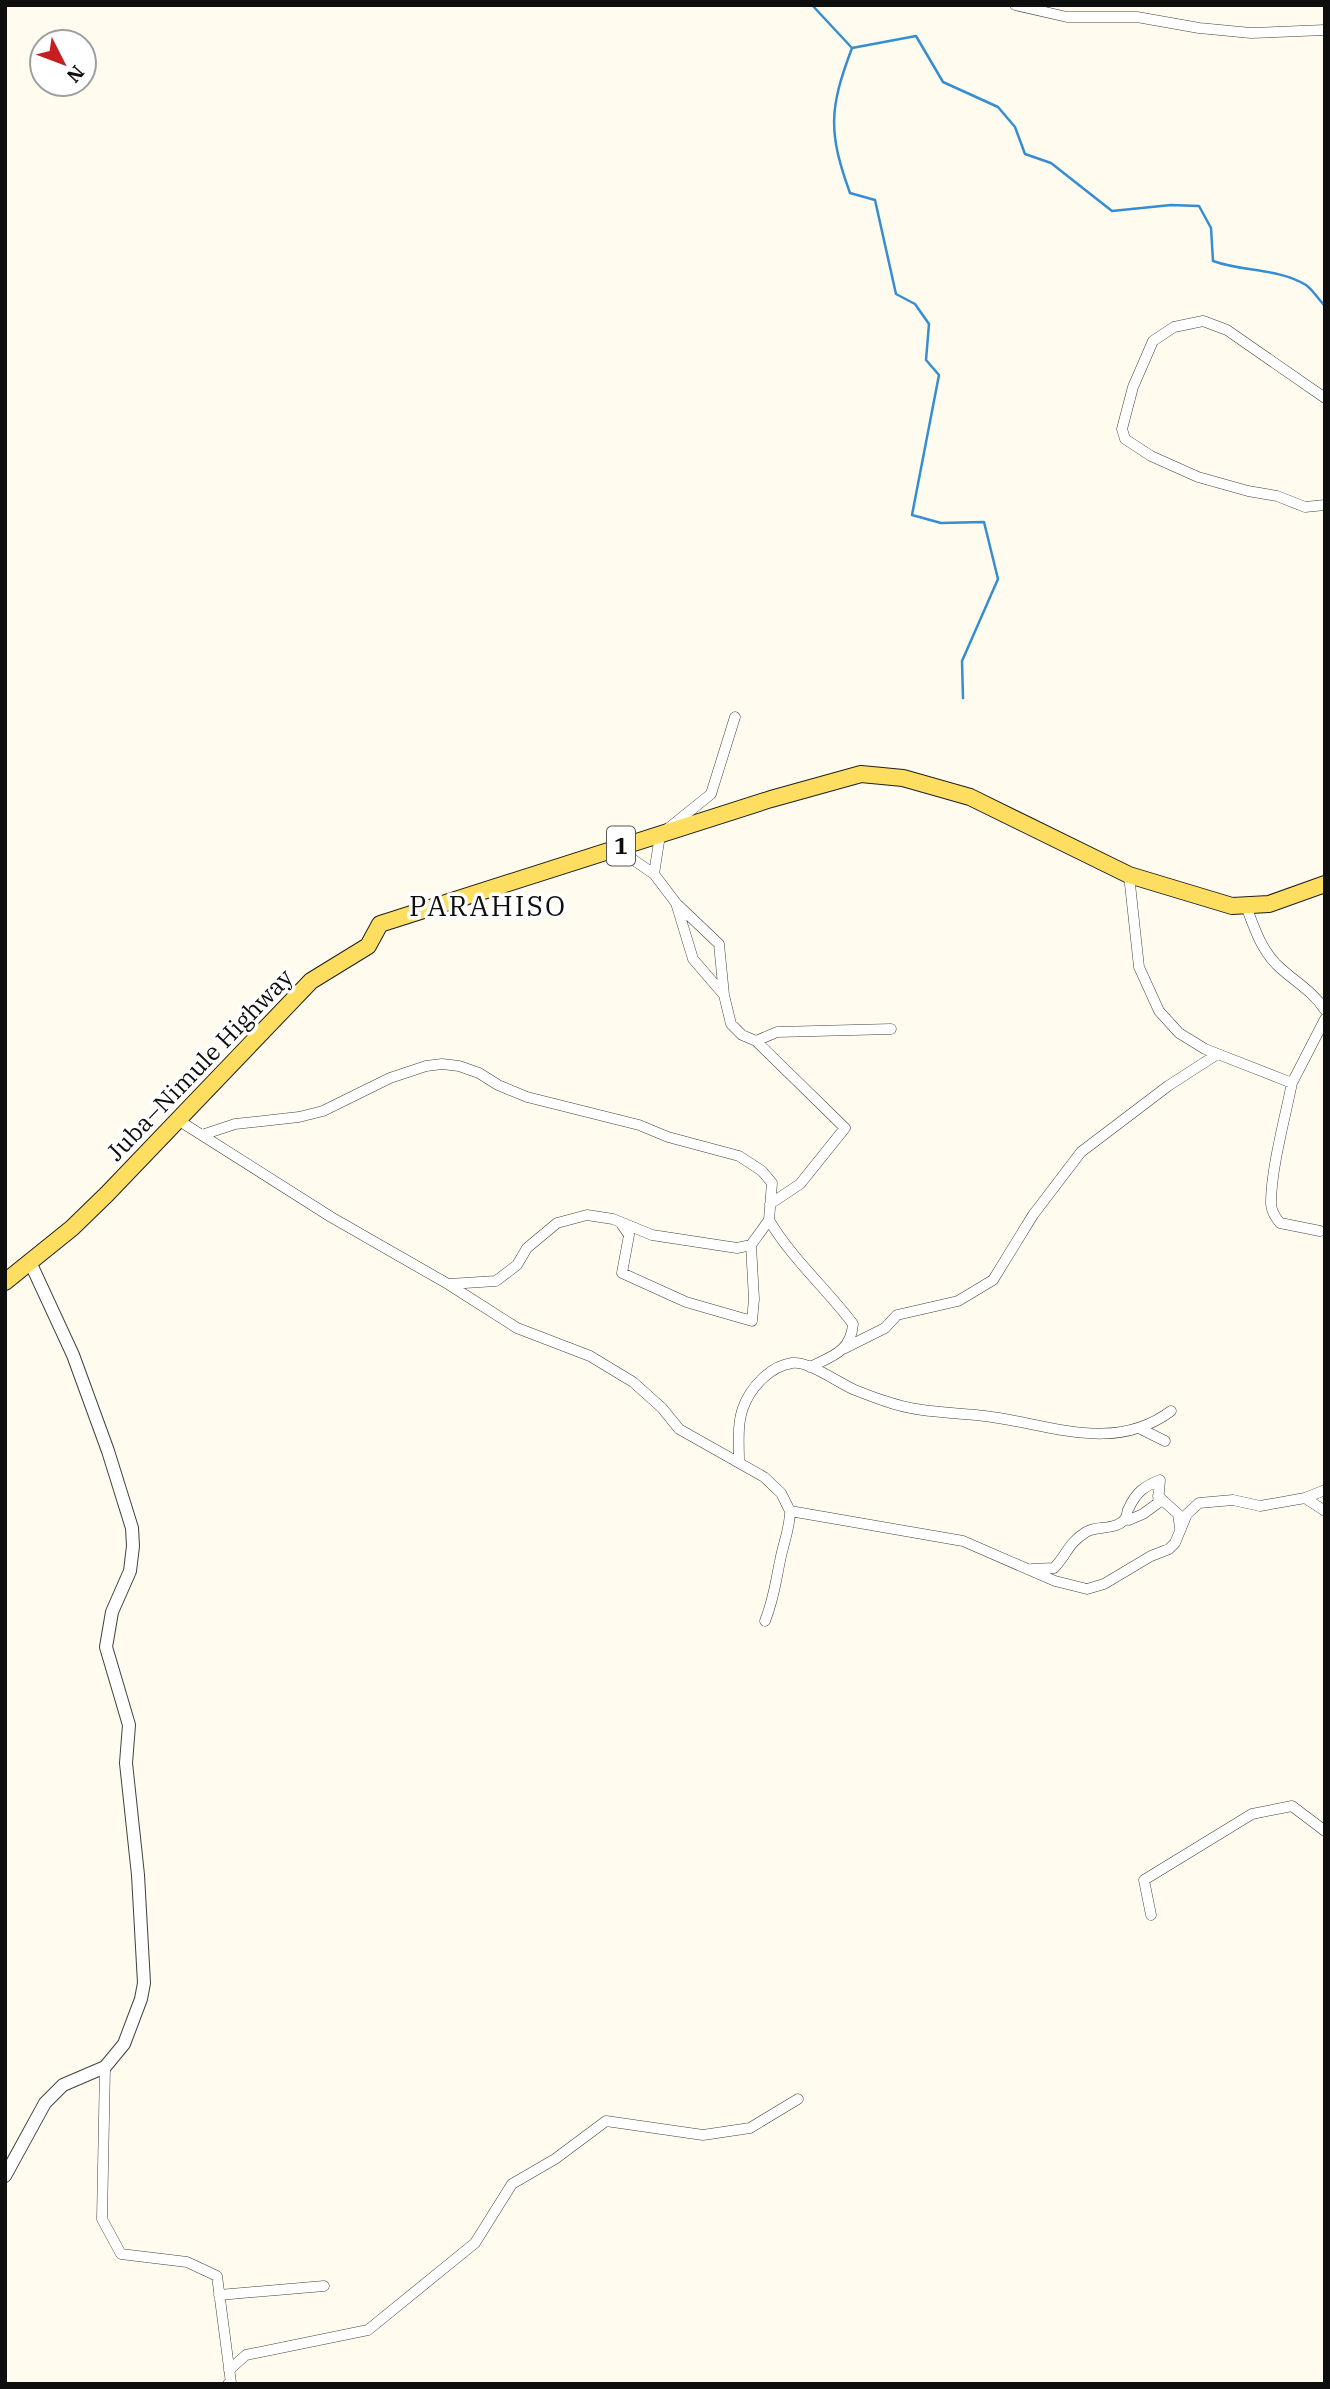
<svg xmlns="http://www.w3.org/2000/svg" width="1330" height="2389" font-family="'IBM Plex Serif',serif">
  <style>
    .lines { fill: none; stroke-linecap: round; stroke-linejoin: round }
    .stream { stroke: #358dd3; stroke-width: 2.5 }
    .minor-casing { stroke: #414141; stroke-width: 11 }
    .tertiary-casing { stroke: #414141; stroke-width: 14 }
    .primary-casing { stroke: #1f1f1f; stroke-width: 18 }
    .minor { stroke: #fff; stroke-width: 10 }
    .tertiary { stroke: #fff; stroke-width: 12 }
    .primary { stroke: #fede60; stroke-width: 16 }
    .labels { text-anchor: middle; stroke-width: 7; stroke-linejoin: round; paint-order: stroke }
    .shield { fill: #fff; stroke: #565656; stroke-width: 2 }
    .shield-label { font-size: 23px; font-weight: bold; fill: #0e0e0e }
    .street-label { font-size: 24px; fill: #0e0e0e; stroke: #fff }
    .quarter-label { font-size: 28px; letter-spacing: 2px; fill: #0e0e0e; stroke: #fff }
  </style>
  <rect width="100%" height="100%" fill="#fffcef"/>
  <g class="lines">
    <path class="stream" d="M 812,5 L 852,48 L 916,36 L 943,82 L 998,107 L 1015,127 L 1025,154 L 1051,163 L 1112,211 L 1171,205 L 1199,206 L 1211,228 L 1213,261 C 1243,272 1278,268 1306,285 C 1313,290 1319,300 1325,306
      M 852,48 C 829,109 828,132 850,193 L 875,200 L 896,294 L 915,304 L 929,324 L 926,360 L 939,375 L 912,515 L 941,523 L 984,522 L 998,579 L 962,661 L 963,698"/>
    <g class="minor-casing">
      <path id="minor" d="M 1015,5 L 1067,17 L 1137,17 L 1199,28 L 1251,33 L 1325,30
        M 1325,398 L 1227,330 L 1203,321 L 1174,327 L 1153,341 L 1133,387 L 1122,429 L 1125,439 L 1151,456 L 1198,477 L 1248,491 L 1277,496 L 1305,507 L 1325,505
        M 735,717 L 711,794 L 660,835 L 654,874 L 676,903 L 693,959 L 724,995 L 731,1024 L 742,1035 L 756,1041 L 845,1128 L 800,1184 L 770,1204
        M 616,848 L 654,874
        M 1129,875 L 1139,967 L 1159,1011 L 1179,1033 L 1205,1049 L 1292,1083 L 1325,1019
        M 678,905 L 719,944 L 724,995
        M 1246,906 C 1254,927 1260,947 1276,964 C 1292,980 1312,990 1325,1010
        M 756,1041 L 777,1032 L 891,1029
        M 1292,1083 C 1285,1118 1271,1169 1271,1203 C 1271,1211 1275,1217 1280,1223 L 1320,1231
        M 178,1120 L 331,1217 L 448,1284 L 517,1328 L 590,1356 L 633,1382 L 662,1408 L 679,1429 L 764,1477 L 781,1493 L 790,1511 L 963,1541 L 1055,1581 L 1087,1589 L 1104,1584 L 1151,1556 L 1169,1549 L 1175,1543 L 1187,1514 L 1199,1503 L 1233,1500 L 1260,1506 L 1305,1498 L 1325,1490
        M 202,1135 L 235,1124 L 299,1117 L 323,1111 L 390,1078 L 426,1066 L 442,1064 L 459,1066 L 479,1073 L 498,1085 L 527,1097 L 639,1125 L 668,1137 L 739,1156 L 762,1171 L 772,1183 L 769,1220 L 751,1245
        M 769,1220 C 792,1259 826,1288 853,1324 C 851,1351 833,1356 810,1367
        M 449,1284 L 496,1281 L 517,1265 L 527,1248 L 557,1223 L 587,1215 L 613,1219 L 652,1235 L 737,1248 L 751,1245 L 754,1299 L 752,1321 L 686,1302 L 622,1273 L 629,1235 L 620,1222
        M 845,1348 L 885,1328 L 897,1315 L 958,1301 L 993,1280 L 1033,1215 L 1081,1152 L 1168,1086 L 1216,1055
        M 1141,1429 L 1165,1441
        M 739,1462 C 739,1445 737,1424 743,1408 C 750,1388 770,1366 792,1363 C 810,1361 838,1383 855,1390 C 865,1394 875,1398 885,1401 C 918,1413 951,1412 985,1416 C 1050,1424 1113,1454 1171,1411
        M 1158,1496 L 1178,1514 L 1180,1528
        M 1305,1498 L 1325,1511
        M 1032,1569 L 1054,1568 C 1067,1555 1067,1544 1086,1532 C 1097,1525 1117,1531 1126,1518 C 1127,1516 1127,1510 1129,1508 C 1136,1492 1145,1486 1160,1480 L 1158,1503 L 1143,1514 L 1129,1520 L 1126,1517
        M 765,1621 C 774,1598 775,1585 780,1561 C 783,1544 790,1529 790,1511
        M 1151,1915 L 1144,1880 L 1252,1814 L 1292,1806 L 1325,1831
        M 105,2067 L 102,2219 L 121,2254 L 187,2262 L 217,2276 L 231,2383 L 228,2384
        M 219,2295 L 324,2286
        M 229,2370 L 246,2355 L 368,2330 L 475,2243 L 512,2184 L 555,2159 L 606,2121 L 703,2135 L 750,2128 L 798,2099"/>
    </g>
    <g class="tertiary-casing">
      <path id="tertiary" d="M 5,2176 L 45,2103 L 63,2085 L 105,2067 L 124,2044 L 141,1999 L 144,1983 L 138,1875 L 126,1763 L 129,1725 L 106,1647 L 112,1612 L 130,1571 L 133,1546 L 132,1528 L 108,1451 L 73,1355 L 30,1262"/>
    </g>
    <g class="primary-casing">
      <path id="primary" d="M 5,1282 L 72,1228 L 107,1194 L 311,981 L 368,946 L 380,924 L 771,799 L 861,774 L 903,778 L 970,797 L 1129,875 L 1232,906 L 1269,904 L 1325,884"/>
    </g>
    <use href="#minor" class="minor"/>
    <use href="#tertiary" class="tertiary"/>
    <use href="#primary" class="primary"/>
  </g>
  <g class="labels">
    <rect class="shield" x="607" y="826.5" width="28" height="39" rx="5"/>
    <g class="shield-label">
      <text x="621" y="854">1</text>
    </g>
    <g class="street-label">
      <text transform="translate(200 1065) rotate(-46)" y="8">Juba–Nimule Highway</text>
    </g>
    <g class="quarter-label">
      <text x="488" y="916">PARAHISO</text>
    </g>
  </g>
  <rect width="1330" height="2389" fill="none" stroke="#0e0e0e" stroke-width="14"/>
  <g transform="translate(63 63) rotate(132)"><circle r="33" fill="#ffffff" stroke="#9f9f9f" stroke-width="2"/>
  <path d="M0-5L12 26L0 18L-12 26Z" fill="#c51f20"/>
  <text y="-10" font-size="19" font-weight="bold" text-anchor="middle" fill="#0e0e0e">N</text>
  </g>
</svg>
